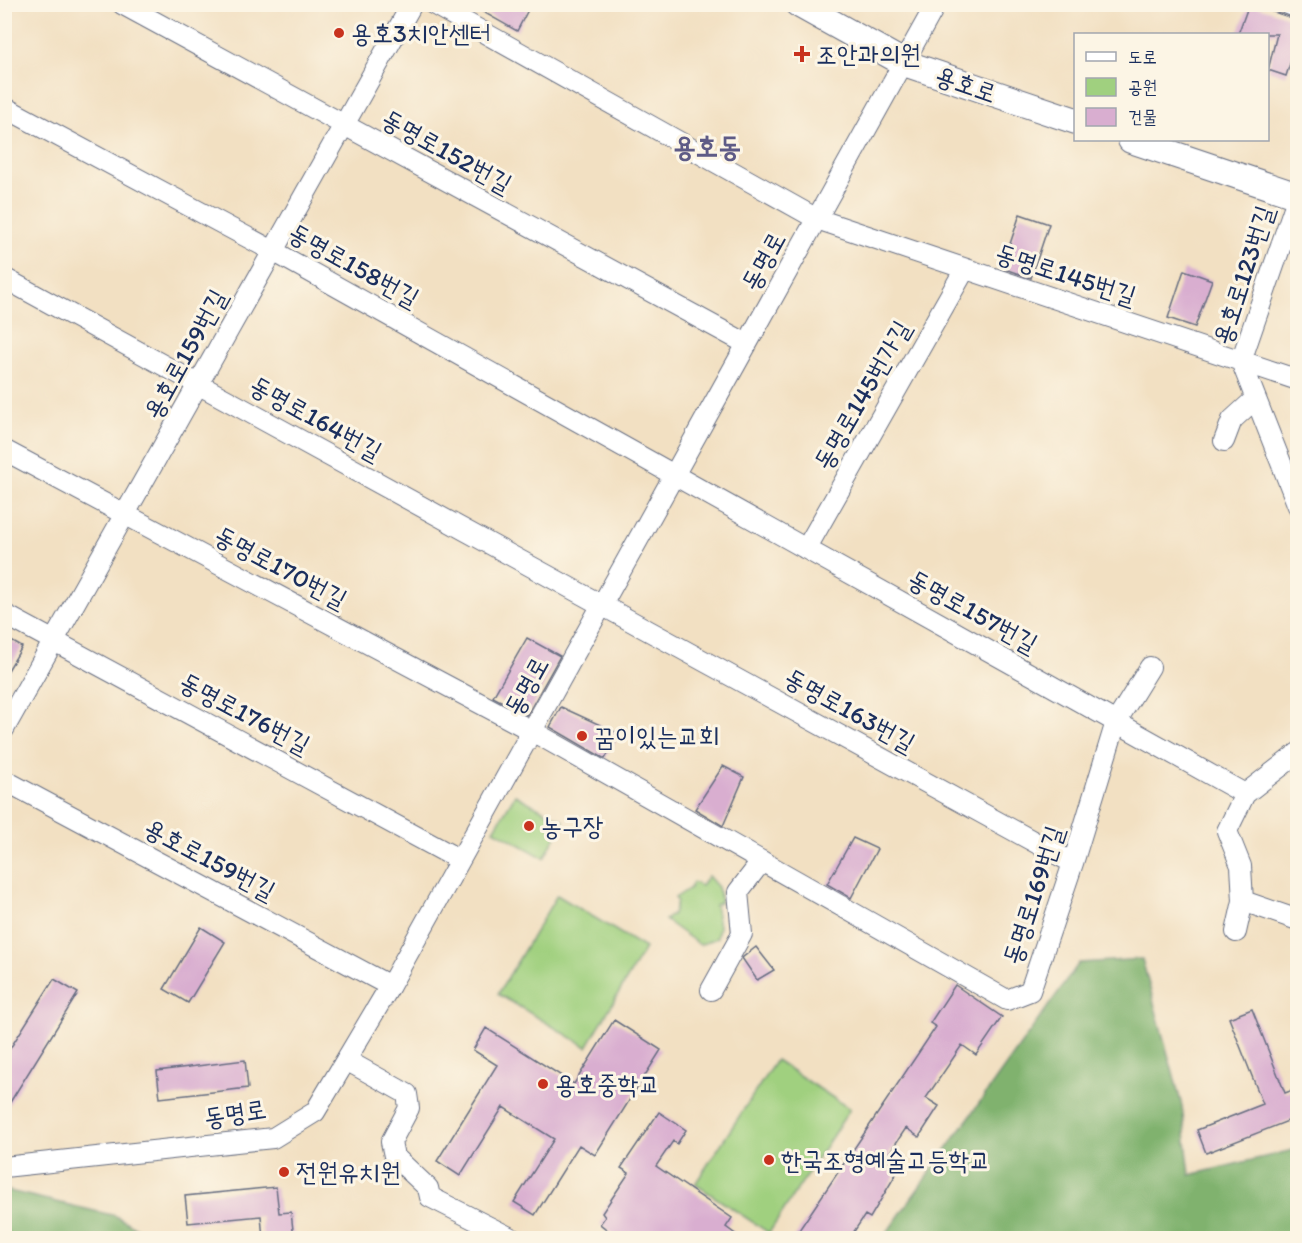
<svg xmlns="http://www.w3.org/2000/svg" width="1302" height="1243" font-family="Itim,'Poor Story',sans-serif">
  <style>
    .green { fill: #a0d07f; stroke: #5e806e; stroke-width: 1.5 }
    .forest { fill: #80b26e; stroke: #4e7066; stroke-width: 1.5 }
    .building { fill: #d9aed0 }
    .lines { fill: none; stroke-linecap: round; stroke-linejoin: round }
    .minor-casing { stroke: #666d81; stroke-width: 22 }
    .major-casing { stroke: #666d81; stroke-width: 28 }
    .minor { stroke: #fff; stroke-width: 20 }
    .major { stroke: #fff; stroke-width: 26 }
    .poi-dot { fill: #c8321e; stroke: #fcf5e5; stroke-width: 2 }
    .labels { text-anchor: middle; stroke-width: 6; stroke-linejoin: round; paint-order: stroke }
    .poi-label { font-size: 26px; fill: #1b2f5e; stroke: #fcf5e5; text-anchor: start }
    .street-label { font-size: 26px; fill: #1b2f5e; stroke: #fcf5e5 }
    .quarter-label { font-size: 28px; font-weight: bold; fill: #5e5b86; stroke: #fcf5e5 }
  </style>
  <rect width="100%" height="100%" fill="#fcf5e5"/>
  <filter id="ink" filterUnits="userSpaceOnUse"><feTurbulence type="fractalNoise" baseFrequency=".0167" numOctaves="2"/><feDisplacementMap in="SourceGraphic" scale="12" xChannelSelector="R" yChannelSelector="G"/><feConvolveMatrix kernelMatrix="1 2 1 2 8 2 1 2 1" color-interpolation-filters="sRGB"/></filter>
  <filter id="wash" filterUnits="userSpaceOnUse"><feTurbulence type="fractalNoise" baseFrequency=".008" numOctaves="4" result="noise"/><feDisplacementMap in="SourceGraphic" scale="24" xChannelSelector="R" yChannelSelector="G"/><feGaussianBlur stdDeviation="1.35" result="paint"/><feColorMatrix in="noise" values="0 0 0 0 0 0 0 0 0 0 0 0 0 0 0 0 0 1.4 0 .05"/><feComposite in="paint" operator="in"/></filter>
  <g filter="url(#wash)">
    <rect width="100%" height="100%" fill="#f2e0c2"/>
    <path class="green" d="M 515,795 L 564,821 L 544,858 L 494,830 Z
      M 708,876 L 718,887 L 721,902 L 715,905 L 719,926 L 717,938 L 700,945 L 665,920 L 673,914 L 677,901 L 675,898 L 690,888 L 693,882 L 701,886 Z
      M 557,895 L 645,948 L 587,1047 L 498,994 Z
      M 776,1060 L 850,1109 L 769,1233 L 695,1184 Z"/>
    <path class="forest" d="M 1142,959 L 1182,1106 L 1190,1175 L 1297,1149 L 1297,1238 L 883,1238 L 1079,963 Z
      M 5,1190 L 116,1216 L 153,1238 L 5,1238 Z"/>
    <g id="blocks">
      <path class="building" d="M 469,4 L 531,4 L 517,31 Z
        M 1249,4 L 1298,20 L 1298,39 L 1286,76 L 1268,70 L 1277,34 L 1238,34 Z
        M 1020,214 L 1049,224 L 1031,278 L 1002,268 Z
        M 1184,270 L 1212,280 L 1195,327 L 1168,318 Z
        M 4,637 L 22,647 L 4,677 Z
        M 527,638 L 560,656 L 527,715 L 493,697 Z
        M 561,707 L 620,734 L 605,759 L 550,727 Z
        M 723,766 L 744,777 L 723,826 L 695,809 Z
        M 853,838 L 877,849 L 851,898 L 827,884 Z
        M 201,927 L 225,942 L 188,1003 L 164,989 Z
        M 756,947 L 774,970 L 757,980 L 742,958 Z
        M 54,979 L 78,993 L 4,1112 L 4,1058 Z
        M 955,985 L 1002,1017 L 976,1055 L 962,1045 L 926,1098 L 939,1106 L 919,1137 L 906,1128 L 888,1155 L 902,1164 L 870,1218 L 865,1215 L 849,1239 L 793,1239 L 936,1027 L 930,1023 Z
        M 1252,1009 L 1285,1093 L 1298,1088 L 1298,1117 L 1206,1153 L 1197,1130 L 1263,1104 L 1229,1018 Z
        M 614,1020 L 661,1050 L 595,1155 L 579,1145 L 535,1215 L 514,1202 L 554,1139 L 503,1107 L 460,1176 L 437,1161 L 497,1065 L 473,1050 L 486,1028 L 574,1084 Z
        M 245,1060 L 248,1088 L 160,1098 L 157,1071 Z
        M 659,1112 L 686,1130 L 677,1144 L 673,1141 L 656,1166 L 732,1218 L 726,1227 L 742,1239 L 619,1239 L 600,1224 L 605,1217 L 602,1213 L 629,1173 L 621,1168 Z
        M 276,1187 L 279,1213 L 291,1212 L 294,1239 L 263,1239 L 261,1216 L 188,1223 L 185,1196 Z"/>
    </g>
  </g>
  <g filter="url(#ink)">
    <use href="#blocks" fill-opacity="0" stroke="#666d81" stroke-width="1.5"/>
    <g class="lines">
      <g class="minor-casing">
        <path id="minor" d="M 122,4 L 747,344
          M 433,4 L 817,219 L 1298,380
          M 1288,4 L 1298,8
          M 4,107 L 273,251 L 1245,794
          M 1298,196 L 1241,361 L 1298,506
          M 4,278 L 1073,863
          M 1224,441 L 1232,420 L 1255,399
          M 4,450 L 532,731 L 1007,1000 L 1030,991 L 1073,863 L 1116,722 L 1150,667
          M 806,549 L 965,269
          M 4,614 L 460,860
          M 4,729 L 412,4
          M 1298,753 L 1245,794 L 1227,831 L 1241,866 L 1243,901 L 1298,920
          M 4,780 L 390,986
          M 1236,932 L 1243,901
          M 711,990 L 742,934 L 738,892 L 762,861
          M 346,1060 L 407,1094 L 409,1108 L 391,1142 L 394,1156 L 428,1188 L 430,1197 L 511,1238
          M 4,1167 L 273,1138 L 315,1112 L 390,986 L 936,4"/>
      </g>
      <g class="major-casing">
        <path id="major" d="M 798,4 L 904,63 L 1076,121
          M 1131,140 L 1298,196"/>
      </g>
      <use href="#minor" class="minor"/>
      <use href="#major" class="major"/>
    </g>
  </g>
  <g class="poi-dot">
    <circle cx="339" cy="33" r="6"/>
    <path d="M799 45h6v6h6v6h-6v6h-6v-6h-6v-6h6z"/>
    <circle cx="582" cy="736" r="6"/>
    <circle cx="529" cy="826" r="6"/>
    <circle cx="543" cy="1084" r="6"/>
    <circle cx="769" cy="1160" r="6"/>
    <circle cx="284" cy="1172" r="6"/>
  </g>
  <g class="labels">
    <g class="poi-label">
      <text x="351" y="42">용호3치안센터</text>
      <text x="816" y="63">조안과의원</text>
      <text x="594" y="745">꿈이있는교회</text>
      <text x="541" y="835">농구장</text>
      <text x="555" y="1093">용호중학교</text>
      <text x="781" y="1169">한국조형예술고등학교</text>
      <text x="296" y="1181">전원유치원</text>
    </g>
    <g class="street-label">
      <text transform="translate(966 84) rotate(19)" y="9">용호로</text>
      <text transform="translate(447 151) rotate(29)" y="9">동명로152번길</text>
      <text transform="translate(763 261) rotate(-61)" y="9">동명로</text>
      <text transform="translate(354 265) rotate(29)" y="9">동명로158번길</text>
      <text transform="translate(1066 274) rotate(18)" y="9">동명로145번길</text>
      <text transform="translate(1243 275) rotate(-72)" y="9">용호로123번길</text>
      <text transform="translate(185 354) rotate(-61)" y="9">용호로159번길</text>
      <text transform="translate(862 395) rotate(-60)" y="9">동명로145번가길</text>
      <text transform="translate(316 418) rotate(29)" y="9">동명로164번길</text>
      <text transform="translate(281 567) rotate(28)" y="9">동명로170번길</text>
      <text transform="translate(973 611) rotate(29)" y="9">동명로157번길</text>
      <text transform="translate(526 686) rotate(-61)" y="9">동명로</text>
      <text transform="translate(850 710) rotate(29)" y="9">동명로163번길</text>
      <text transform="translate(245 713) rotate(28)" y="9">동명로176번길</text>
      <text transform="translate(210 859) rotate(28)" y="9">용호로159번길</text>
      <text transform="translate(1033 895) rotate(-72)" y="9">동명로169번길</text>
      <text transform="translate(235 1113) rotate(-9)" y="9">동명로</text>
    </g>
    <g class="quarter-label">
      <text x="707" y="156">용호동</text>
    </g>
  </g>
  <rect width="1302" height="1243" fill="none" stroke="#fcf5e5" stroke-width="24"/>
  <rect x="1074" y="33" width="195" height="108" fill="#fcf5e5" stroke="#a2a6af" stroke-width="1.5"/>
  <rect x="1086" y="52" width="30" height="9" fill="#ffffff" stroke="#a2a6af" stroke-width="1.5"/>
  <text x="1128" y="63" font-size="18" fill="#1b2f5e">도로</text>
  <rect x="1086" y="78" width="30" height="18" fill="#a0d07f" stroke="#a2a6af" stroke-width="1.5"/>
  <text x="1128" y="93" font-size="18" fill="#1b2f5e">공원</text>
  <rect x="1086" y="108" width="30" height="18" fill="#d9aed0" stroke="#a2a6af" stroke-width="1.5"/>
  <text x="1128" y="123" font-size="18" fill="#1b2f5e">건물</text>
</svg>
